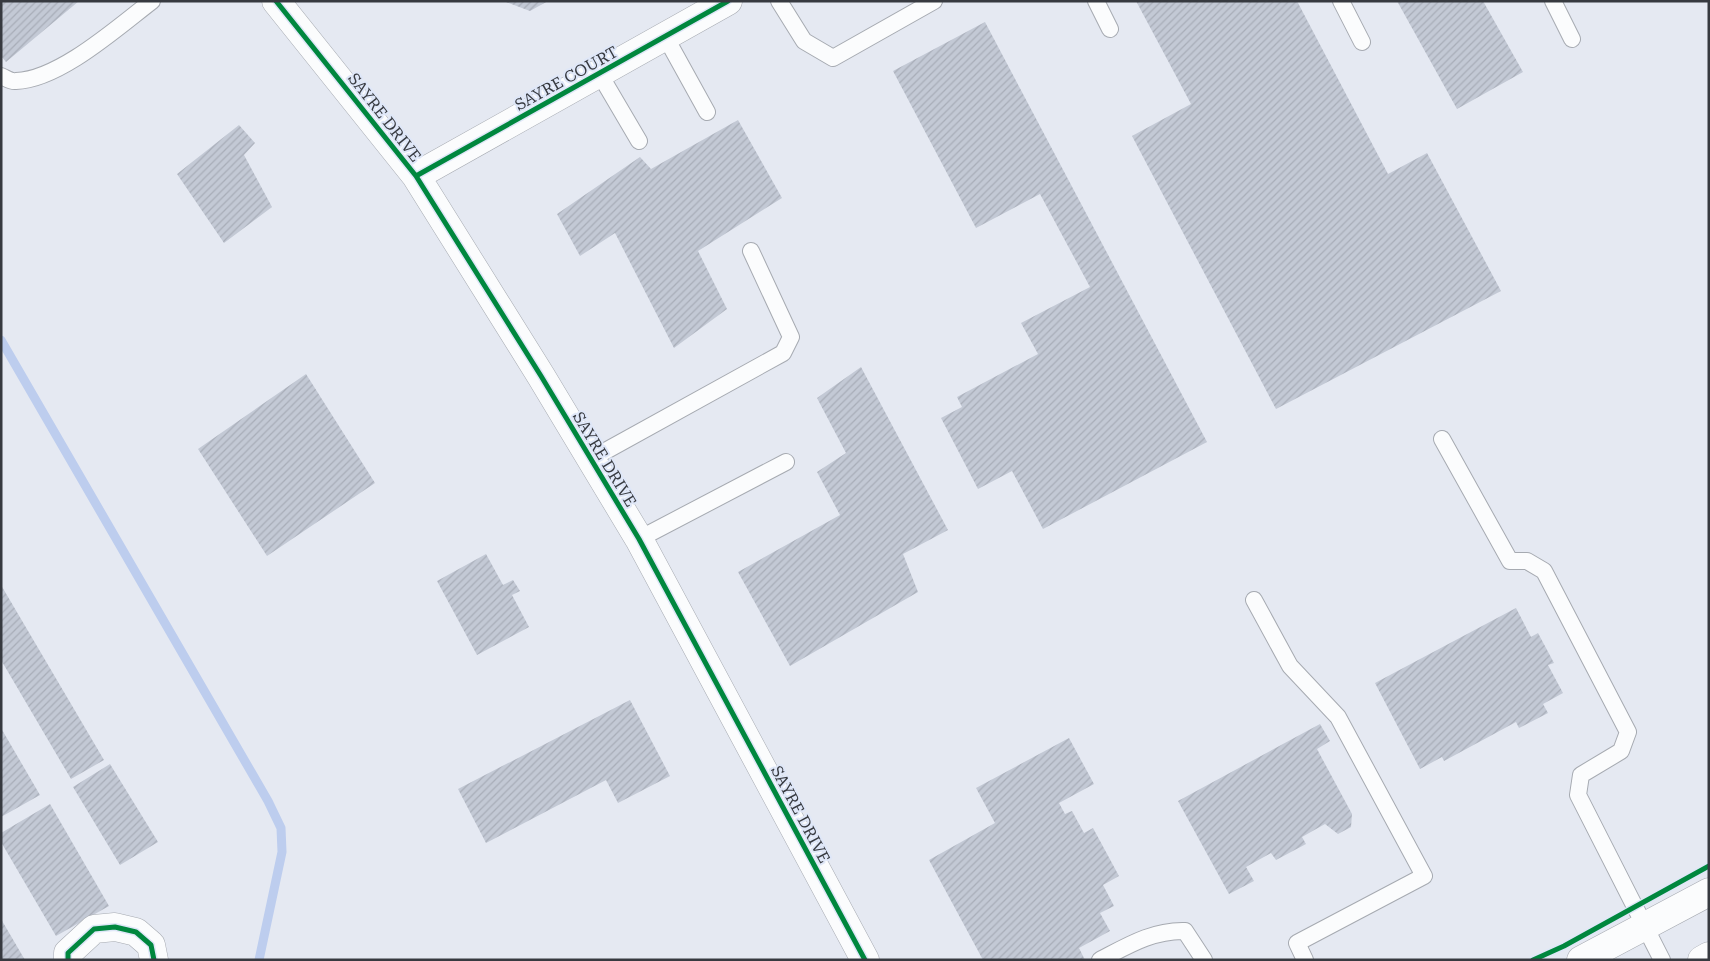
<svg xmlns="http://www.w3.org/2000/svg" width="1710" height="961" font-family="'Roboto Serif',serif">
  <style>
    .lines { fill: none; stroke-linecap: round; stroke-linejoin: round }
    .stream { stroke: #bdcdee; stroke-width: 9 }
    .building { fill: url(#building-hatch) }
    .lane-casing { stroke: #a6aab1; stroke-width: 18 }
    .street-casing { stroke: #a6aab1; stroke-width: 29 }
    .secondary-casing { stroke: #a6aab1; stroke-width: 29 }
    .lane { stroke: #fbfcfd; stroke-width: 16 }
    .street { stroke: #fbfcfd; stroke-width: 28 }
    .secondary { stroke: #fbfcfd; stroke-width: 28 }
    .cycleway-casing { stroke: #dfe7f8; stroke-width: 8 }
    .cycleway { stroke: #00873e; stroke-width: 5 }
    .labels { text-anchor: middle; stroke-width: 4; stroke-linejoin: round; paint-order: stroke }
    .street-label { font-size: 16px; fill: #373a40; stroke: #dfe7f8 }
  </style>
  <defs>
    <pattern id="building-hatch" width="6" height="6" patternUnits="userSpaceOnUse" patternTransform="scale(1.25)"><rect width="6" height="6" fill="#c3c9d5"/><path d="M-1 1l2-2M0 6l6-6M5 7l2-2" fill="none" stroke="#a8adb8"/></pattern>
  </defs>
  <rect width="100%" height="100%" fill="#e5e9f2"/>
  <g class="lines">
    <path class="stream" d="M 1,340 L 268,801 L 281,828 L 282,852 L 259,960"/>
  </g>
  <path class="building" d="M 1,1 L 79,1 L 6,62 L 1,56 Z
    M 503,1 L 548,1 L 530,11 Z
    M 1136,1 L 1297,1 L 1388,174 L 1427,153 L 1501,291 L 1276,409 L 1132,136 L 1191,104 Z
    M 1397,1 L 1483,1 L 1523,72 L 1457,109 Z
    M 985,22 L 1207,442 L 1043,529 L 1012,471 L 978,489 L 941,418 L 962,407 L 957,397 L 1038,354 L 1021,323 L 1090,287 L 1040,194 L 976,228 L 893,71 Z
    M 738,120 L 782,198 L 698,251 L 727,309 L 674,348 L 615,233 L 580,256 L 557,214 L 640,157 L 651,169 Z
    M 239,125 L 255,143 L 244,155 L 272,207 L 224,243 L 177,174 Z
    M 861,367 L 948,530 L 903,554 L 918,592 L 790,666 L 738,572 L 840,515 L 817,472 L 846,453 L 817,398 Z
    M 306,374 L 375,483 L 267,556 L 198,449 Z
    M 486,554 L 503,585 L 513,580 L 520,591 L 512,595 L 529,627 L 477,655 L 437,581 Z
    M 1,585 L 104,760 L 71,779 L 1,660 Z
    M 1516,608 L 1531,637 L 1538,633 L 1554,663 L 1548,665 L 1563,693 L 1543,704 L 1548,713 L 1519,728 L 1516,722 L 1444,761 L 1442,757 L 1420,769 L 1375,683 Z
    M 630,700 L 670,776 L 618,803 L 606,780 L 486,843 L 458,789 Z
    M 1320,724 L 1330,741 L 1317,749 L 1352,814 L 1351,827 L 1338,834 L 1325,824 L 1302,837 L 1306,844 L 1276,860 L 1271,853 L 1246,867 L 1254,881 L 1229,894 L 1178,801 Z
    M 1,728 L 40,795 L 1,817 Z
    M 1069,738 L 1094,784 L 1059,803 L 1065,814 L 1072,811 L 1084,833 L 1093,828 L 1119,876 L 1103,885 L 1114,906 L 1100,913 L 1110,931 L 1079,948 L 1085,960 L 983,960 L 929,860 L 995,823 L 976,788 Z
    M 110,764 L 158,842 L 120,865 L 73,787 Z
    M 50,804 L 109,906 L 56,936 L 1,842 L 1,833 Z
    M 1,919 L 25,960 L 1,960 Z"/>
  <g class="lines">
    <g class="lane-casing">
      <path id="lane" d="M 779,1 L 804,41 L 833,58 L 934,1
        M 1096,1 L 1110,29
        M 1341,1 L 1362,42
        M 1553,1 L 1572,39
        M 665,36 L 707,112
        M 599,73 L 639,141
        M 1,76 C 6,78 11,82 16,81 C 59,80 118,27 152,1
        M 1442,439 L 1510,561 L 1527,561 L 1544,571 L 1628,732 L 1621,751 L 1581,775 L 1578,795 L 1662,960
        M 591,459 L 783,353 L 791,337 L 751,251
        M 639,539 L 786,462
        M 1254,600 L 1290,666 L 1338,717 L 1424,876 L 1297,943 L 1305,960
        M 1100,960 C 1127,946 1153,930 1185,931 L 1204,960"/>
    </g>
    <g class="street-casing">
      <path id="street" d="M 276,1 L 416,176 L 541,376 L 639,539 L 865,960
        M 416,176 L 728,1
        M 68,960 L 68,953 L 94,929 L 115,927 L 136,932 L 151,945 L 154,960"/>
    </g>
    <g class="secondary-casing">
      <path id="secondary" d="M 1581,960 L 1709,892
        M 1702,960 L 1709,956"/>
    </g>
    <use href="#lane" class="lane"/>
    <use href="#street" class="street"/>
    <use href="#secondary" class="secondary"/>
    <g class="cycleway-casing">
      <path id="cycleway" d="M 276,1 L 416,176 L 541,376 L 639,539 L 865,960
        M 416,176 L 728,1
        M 68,960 L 68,953 L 94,929 L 115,927 L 136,932 L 151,945 L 154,960
        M 1533,960 L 1564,946 L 1709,866"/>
    </g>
    <use href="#cycleway" class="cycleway"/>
  </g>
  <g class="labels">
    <g class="street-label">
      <text transform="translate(566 78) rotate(-29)" y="6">SAYRE COURT</text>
      <text transform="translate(385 117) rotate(52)" y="6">SAYRE DRIVE</text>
      <text transform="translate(605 459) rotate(59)" y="6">SAYRE DRIVE</text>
      <text transform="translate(801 814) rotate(62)" y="6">SAYRE DRIVE</text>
    </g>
  </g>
  <rect width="1710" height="961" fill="none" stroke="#373a40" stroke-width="5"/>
</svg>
